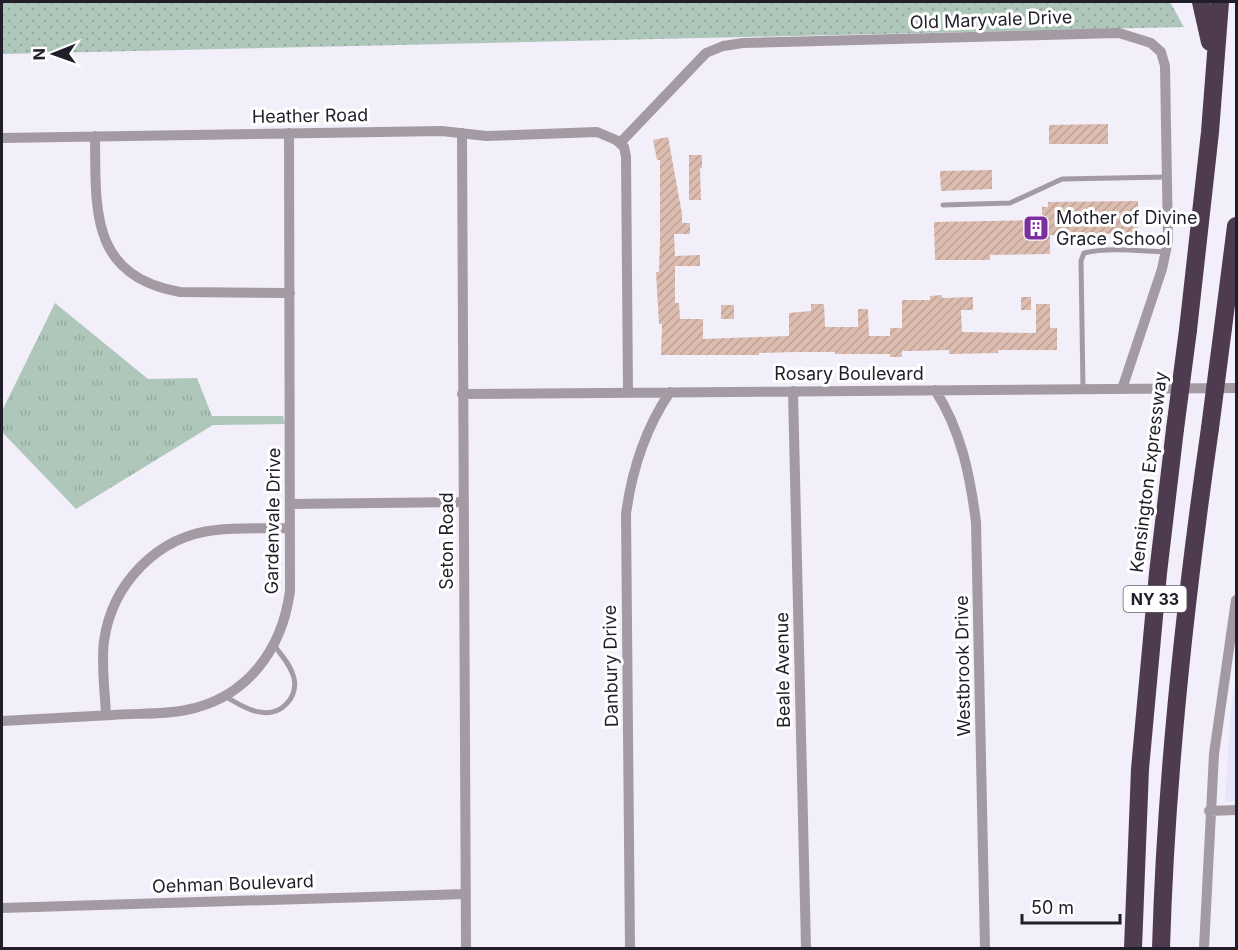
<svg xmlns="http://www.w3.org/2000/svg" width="1238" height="950" font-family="Inter,sans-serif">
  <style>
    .education { fill: #e8e4fa }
    .grass { fill: url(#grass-dots) }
    .park { fill: url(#park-tufts) }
    .building { fill: url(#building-hatch) }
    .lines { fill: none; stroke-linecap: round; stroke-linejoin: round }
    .lane { stroke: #a49aa4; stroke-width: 5 }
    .street { stroke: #a49aa4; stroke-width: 10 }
    .highway { stroke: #4e3b4f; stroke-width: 18 }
    .highway-bridge { stroke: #4e3b4f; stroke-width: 18 }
    .labels { text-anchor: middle; stroke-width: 6; stroke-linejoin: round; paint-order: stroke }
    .shield { fill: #fff; stroke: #636268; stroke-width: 1.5 }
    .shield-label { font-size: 16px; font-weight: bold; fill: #201e28 }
    .street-label { font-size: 18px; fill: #201e28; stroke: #fff }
    .poi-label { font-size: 18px; fill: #201e28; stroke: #fff; text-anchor: start }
  </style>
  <defs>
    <pattern id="grass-dots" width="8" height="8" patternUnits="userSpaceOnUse" patternTransform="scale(1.5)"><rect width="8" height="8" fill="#afc7ba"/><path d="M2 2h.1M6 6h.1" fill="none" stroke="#96aaa0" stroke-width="1.8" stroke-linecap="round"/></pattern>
    <pattern id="park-tufts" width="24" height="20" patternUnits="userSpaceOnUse" patternTransform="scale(1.5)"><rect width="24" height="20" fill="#afc7ba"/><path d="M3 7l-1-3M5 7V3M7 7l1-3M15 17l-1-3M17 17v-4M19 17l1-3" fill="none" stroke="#96aaa0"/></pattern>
    <pattern id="building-hatch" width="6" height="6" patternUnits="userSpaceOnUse" patternTransform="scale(1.5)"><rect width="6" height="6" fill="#dcbcae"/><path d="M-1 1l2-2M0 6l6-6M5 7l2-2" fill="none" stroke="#bca196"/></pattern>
  </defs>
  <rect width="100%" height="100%" fill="#f2effb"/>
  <path class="education" d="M 1236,678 L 1236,801 L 1225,802 L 1231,707 Z"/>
  <path class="grass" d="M 2,2 L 1170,2 L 1184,27 L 2,54 Z"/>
  <path class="park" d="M 55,303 L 148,379 L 197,378 L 212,416 L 283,416 L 285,424 L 213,425 L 76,509 L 2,432 L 2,411 Z"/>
  <path class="building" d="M 1108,124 L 1108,144 L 1049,144 L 1049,125 Z
    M 668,137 L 682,214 L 682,223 L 690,223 L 690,234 L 674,234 L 675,256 L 700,255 L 700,266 L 675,266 L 675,303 L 679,303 L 680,319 L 703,319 L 703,339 L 789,336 L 789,313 L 811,311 L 811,304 L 824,304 L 825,327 L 858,327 L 858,309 L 868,309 L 869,336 L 890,336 L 890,328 L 902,328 L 902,300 L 930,300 L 930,296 L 942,295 L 942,298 L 973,297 L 973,310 L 961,310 L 962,332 L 1036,333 L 1036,304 L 1050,304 L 1050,328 L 1057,328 L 1057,350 L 998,350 L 998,353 L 949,354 L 949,350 L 909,351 L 902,351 L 902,357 L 890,357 L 890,354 L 835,354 L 835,352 L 794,352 L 759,353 L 759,355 L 661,355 L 662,324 L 659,324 L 656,272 L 659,272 L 660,239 L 660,160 L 657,160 L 653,140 Z
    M 689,155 L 702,155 L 702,168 L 700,168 L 701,200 L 689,200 Z
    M 992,170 L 992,189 L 941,191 L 940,171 Z
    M 1138,201 L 1138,233 L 1050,235 L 1050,254 L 990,255 L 990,260 L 935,260 L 934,222 L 1042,220 L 1042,207 L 1048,207 L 1048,202 Z
    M 1021,297 L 1031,297 L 1031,310 L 1021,310 Z
    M 721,305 L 734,305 L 734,319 L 721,319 Z"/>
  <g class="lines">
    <path class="lane" d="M 943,205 L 1010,203 L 1062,179 L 1166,177
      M 1083,389 L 1081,261 L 1084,253 C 1110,247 1139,251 1165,252
      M 226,697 C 236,702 248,711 260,712 C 281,716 298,698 294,678 C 291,665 281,655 274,645"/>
    <path class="street" d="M 462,133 L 466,948
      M 95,136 C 96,209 89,276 180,292 L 290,293
      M 2,138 L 442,131 L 486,136 L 597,132 L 616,140 L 624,147 L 626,157 L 628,392
      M 620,143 L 706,53 L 723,46 L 743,43 L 1119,33 L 1151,43 L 1161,52 L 1165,66 L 1168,241 L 1162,269 L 1122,389
      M 935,390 C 961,430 970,475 976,522 L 985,948
      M 793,391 L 806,948
      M 462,394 L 1236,388
      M 290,504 L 463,502
      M 106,715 C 105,691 101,665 104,641 C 112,584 157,536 216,530 C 240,527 266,529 290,528
      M 2,721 C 38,719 75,717 112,715 C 136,713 162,715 186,710 C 247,698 282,650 290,591 L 289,133
      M 1209,811 L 1236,810
      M 2,908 L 466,894
      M 630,948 L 626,514 C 632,469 645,429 670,392
      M 1204,948 L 1214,754 L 1236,600"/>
    <path class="highway" d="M 1201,2 L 1210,42
      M 1223,328 L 1236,226
      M 1188,330 L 1210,132 L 1220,2
      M 1133,948 L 1140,769 L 1158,573 L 1175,429
      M 1161,948 C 1166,774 1185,601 1210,428"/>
    <path class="highway-bridge" d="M 1210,428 L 1223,328
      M 1175,429 L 1188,330"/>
  </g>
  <defs>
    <g id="building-square" transform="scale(1.35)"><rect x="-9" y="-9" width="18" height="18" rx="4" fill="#7c2d9e" stroke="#fff"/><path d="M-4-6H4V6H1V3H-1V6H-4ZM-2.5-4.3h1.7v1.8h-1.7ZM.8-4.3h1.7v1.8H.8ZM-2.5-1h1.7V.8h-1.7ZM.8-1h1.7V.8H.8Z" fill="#fff"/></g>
  </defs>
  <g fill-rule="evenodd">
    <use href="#building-square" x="1036" y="228"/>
  </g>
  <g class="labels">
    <rect class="shield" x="1123.5" y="586" width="63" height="26" rx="4.5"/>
    <g class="shield-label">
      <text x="1155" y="605">NY 33</text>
    </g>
    <g class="street-label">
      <text transform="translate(991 20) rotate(-2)" y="6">Old Maryvale Drive</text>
      <text transform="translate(310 116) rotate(-1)" y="6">Heather Road</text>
      <text x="849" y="380">Rosary Boulevard</text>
      <text transform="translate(1149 472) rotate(-83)" y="6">Kensington Expressway</text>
      <text transform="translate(273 521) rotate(-89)" y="6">Gardenvale Drive</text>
      <text transform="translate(447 541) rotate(-90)" y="6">Seton Road</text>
      <text transform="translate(611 666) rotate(-91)" y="6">Danbury Drive</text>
      <text transform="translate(963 666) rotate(-91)" y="6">Westbrook Drive</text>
      <text transform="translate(783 670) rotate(-91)" y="6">Beale Avenue</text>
      <text transform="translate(233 884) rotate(-2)" y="6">Oehman Boulevard</text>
    </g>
    <g class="poi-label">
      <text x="1056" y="224">Mother of Divine<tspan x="1056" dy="21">Grace School</tspan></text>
    </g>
  </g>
  <rect width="1238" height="950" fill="none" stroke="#201e28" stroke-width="6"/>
  <g transform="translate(54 54) rotate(269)" stroke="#ffffff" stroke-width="4.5" paint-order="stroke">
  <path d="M0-4.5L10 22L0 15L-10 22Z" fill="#201e28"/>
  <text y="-9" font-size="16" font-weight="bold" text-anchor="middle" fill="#201e28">N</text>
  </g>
  <path d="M1022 914v9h98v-9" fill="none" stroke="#201e28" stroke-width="3"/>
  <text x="1031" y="914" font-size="18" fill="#201e28" stroke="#ffffff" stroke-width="4.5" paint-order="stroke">50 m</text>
</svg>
